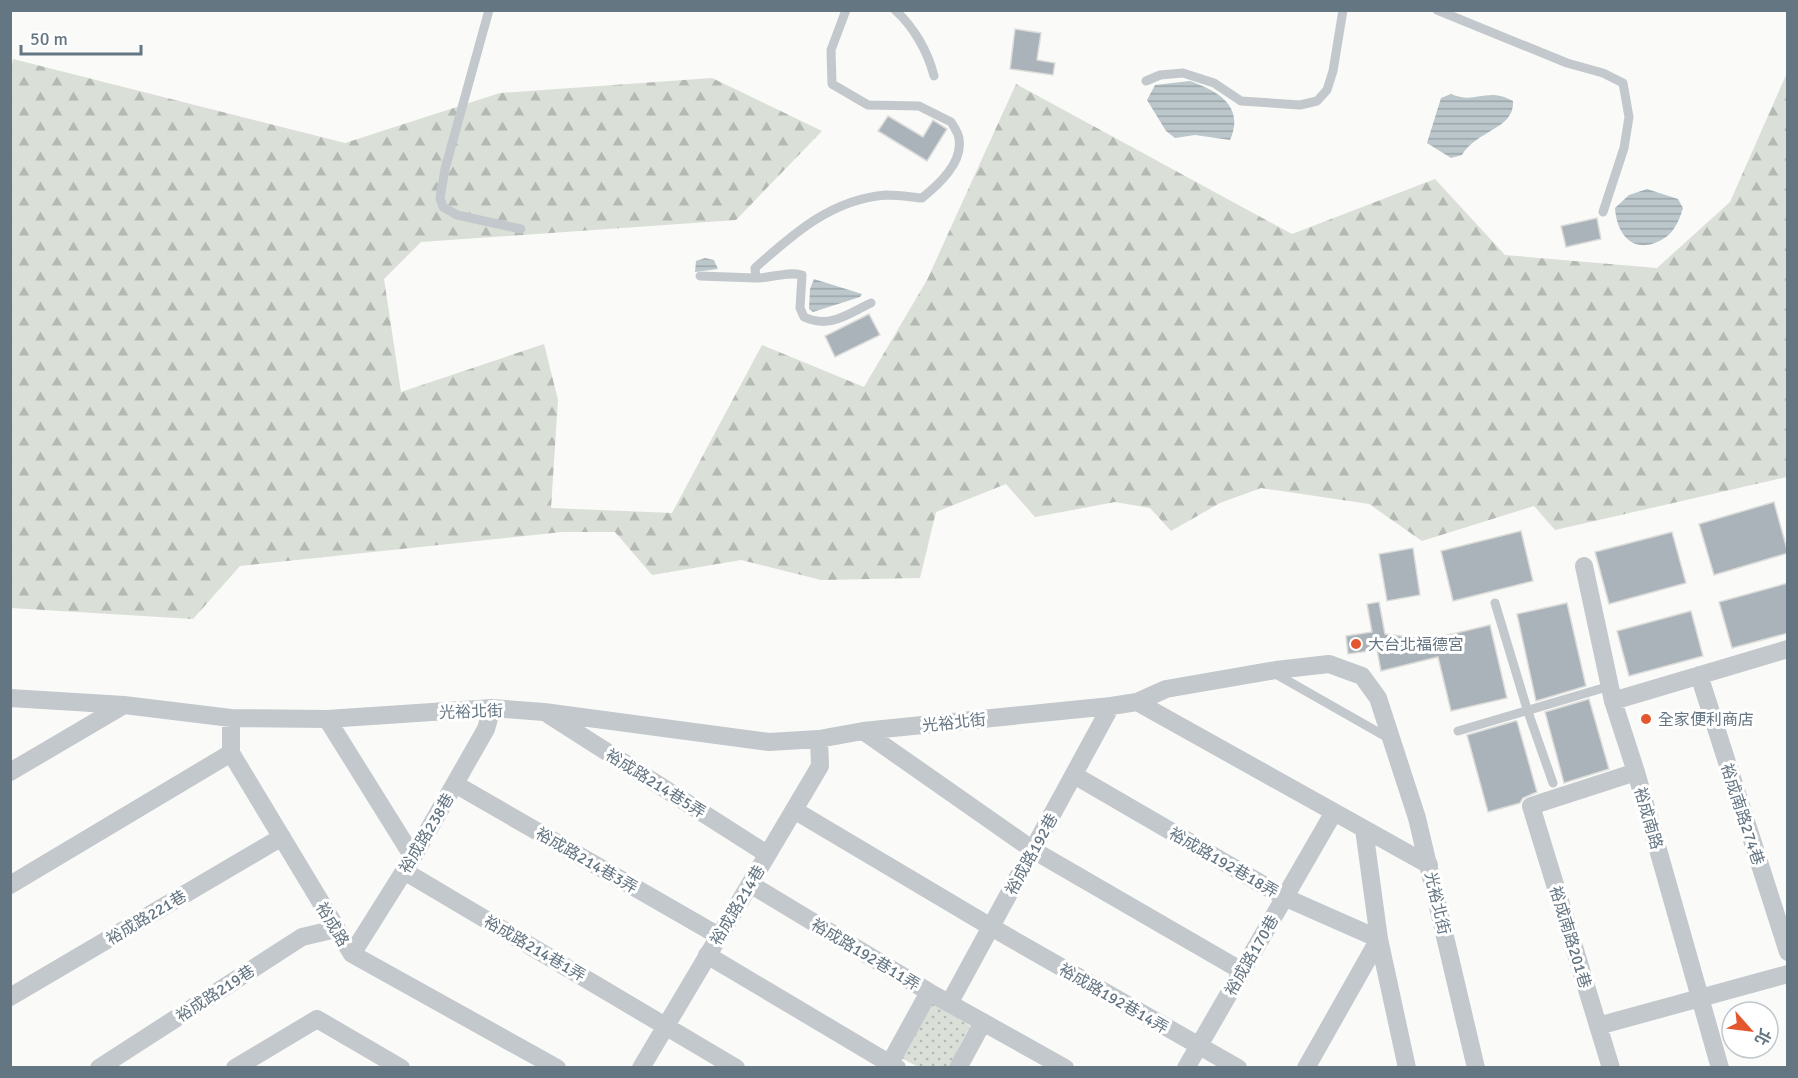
<svg xmlns="http://www.w3.org/2000/svg" width="1798" height="1078" font-family="Signika,'Noto Sans TC',sans-serif">
  <style>
    .grass { fill: url(#grass-dots) }
    .forest { fill: url(#forest-firs) }
    .water { fill: url(#water-rules) }
    .building { fill: #aab3b9; stroke: #dcdcda; stroke-width: 1.5 }
    .lines { fill: none; stroke-linecap: round; stroke-linejoin: round }
    .lane { stroke: #c3c8cc; stroke-width: 9 }
    .street { stroke: #c3c8cc; stroke-width: 18 }
    .poi-dot { fill: #e4572e; stroke: #fff; stroke-width: 2 }
    .labels { text-anchor: middle; stroke-width: 6; stroke-linejoin: round; paint-order: stroke }
    .poi-label { font-size: 16px; fill: #657683; stroke: #fff; text-anchor: start }
    .street-label { font-size: 16px; fill: #657683; stroke: #fff }
  </style>
  <defs>
    <pattern id="grass-dots" width="8" height="8" patternUnits="userSpaceOnUse" patternTransform="scale(1.5)"><rect width="8" height="8" fill="#dadfd7"/><path d="M2 2h.1M6 6h.1" fill="none" stroke="#b4b9b4" stroke-width="1.8" stroke-linecap="round"/></pattern>
    <pattern id="forest-firs" width="22" height="20" patternUnits="userSpaceOnUse" patternTransform="scale(1.5)"><rect width="22" height="20" fill="#dadfd7"/><path d="M5 1l3.5 6h-7zM16 11l3.5 6h-7z" fill="#b4b9b4"/></pattern>
    <pattern id="water-rules" width="6" height="5" patternUnits="userSpaceOnUse" patternTransform="scale(1.5)"><rect width="6" height="5" fill="#bbc7cb"/><path d="M0 2.5h6" fill="none" stroke="#9ca6aa"/></pattern>
  </defs>
  <rect width="100%" height="100%" fill="#fafaf8"/>
  <path class="grass" d="M 930,1001 L 970,1026 L 949,1067 L 918,1067 L 898,1056 Z"/>
  <path class="forest" d="M 13,59 L 345,143 L 500,93 L 712,78 L 822,131 L 736,220 L 421,242 L 384,279 L 401,392 L 544,344 L 558,400 L 551,508 L 672,513 L 762,345 L 864,387 L 927,280 L 1016,84 L 1292,234 L 1435,179 L 1505,255 L 1657,268 L 1730,202 L 1787,73 L 1787,477 L 1555,530 L 1534,506 L 1422,541 L 1369,504 L 1261,488 L 1220,503 L 1171,531 L 1150,508 L 1115,502 L 1035,517 L 1006,484 L 936,512 L 920,578 L 821,580 L 741,560 L 652,575 L 615,532 L 562,532 L 240,566 L 193,619 L 11,608 L 10,74 Z"/>
  <path class="water" d="M 1190,81 C 1218,91 1245,106 1230,140 L 1195,135 L 1175,138 L 1166,131 L 1147,100 L 1155,85 Z
    M 1451,94 C 1476,105 1486,86 1513,101 C 1515,129 1477,130 1462,155 L 1451,158 L 1427,143 L 1441,98 Z
    M 1647,189 L 1678,199 L 1683,208 C 1680,218 1675,231 1666,237 C 1637,257 1617,238 1615,208 L 1629,195 Z
    M 705,258 L 714,260 L 718,269 L 695,272 L 696,261 Z
    M 814,279 L 862,294 L 860,297 L 813,312 L 809,309 L 810,289 Z"/>
  <path class="building" d="M 1015,29 L 1041,33 L 1037,60 L 1055,63 L 1053,75 L 1010,69 Z
    M 888,116 L 923,137 L 933,120 L 947,129 L 927,161 L 878,131 Z
    M 1597,218 L 1601,239 L 1566,247 L 1561,226 Z
    M 869,314 L 880,335 L 835,357 L 825,336 Z
    M 1774,502 L 1788,553 L 1714,575 L 1699,524 Z
    M 1521,531 L 1533,581 L 1453,601 L 1441,551 Z
    M 1672,532 L 1686,583 L 1609,604 L 1595,552 Z
    M 1413,548 L 1420,595 L 1387,601 L 1379,554 Z
    M 1788,583 L 1788,633 L 1732,648 L 1719,602 Z
    M 1379,602 L 1385,634 L 1417,638 L 1419,642 L 1490,625 L 1507,698 L 1451,711 L 1438,657 L 1381,671 L 1377,650 L 1348,654 L 1346,636 L 1372,632 L 1367,604 Z
    M 1567,603 L 1586,686 L 1536,701 L 1517,614 Z
    M 1691,611 L 1703,656 L 1629,676 L 1617,631 Z
    M 1589,699 L 1609,769 L 1564,783 L 1545,712 Z
    M 1515,721 L 1517,721 L 1537,792 L 1523,798 L 1520,803 L 1488,812 L 1467,735 Z"/>
  <g class="lines">
    <path class="lane" d="M 489,10 L 445,169 L 440,198 L 443,207 L 457,215 L 521,229
      M 846,10 L 831,50 L 832,84 L 868,105 L 919,106 L 951,122 C 954,127 959,134 959,139 C 963,163 938,185 922,198 C 911,197 898,195 886,195 C 832,199 793,234 755,268 L 756,278 C 773,278 786,271 802,275 L 800,308 L 804,317 C 830,329 847,314 871,303
      M 895,10 C 914,27 928,52 934,76
      M 1437,10 L 1567,63 L 1603,73 L 1623,83 L 1629,117 L 1624,148 L 1603,212
      M 1146,81 L 1160,75 L 1183,73 L 1214,83 L 1241,101 L 1300,105 L 1317,101 L 1327,90 L 1333,71 L 1343,10
      M 700,276 L 756,278
      M 1495,603 L 1527,709 L 1553,783
      M 1274,673 L 1390,739
      M 1458,731 L 1610,686"/>
    <path class="street" d="M 1584,566 L 1613,701 L 1636,772 L 1720,1068
      M 1699,675 L 1788,952
      M 10,698 L 124,705 L 231,718 L 327,719 L 492,708 L 544,712 L 769,742 L 819,739 L 863,731 L 1111,706 L 1137,702 L 1166,689 L 1276,670 L 1329,664 L 1362,676 L 1378,698 L 1417,818 L 1476,1068
      M 1613,701 L 1788,649
      M 1137,702 L 1429,865
      M 549,715 L 767,854
      M 231,718 L 231,753 L 352,954 L 557,1068
      M 327,719 L 413,857
      M 863,731 L 1033,850 L 1242,971
      M 10,772 L 124,705
      M 1074,775 L 1284,897 L 1379,939 L 1306,1068
      M 455,784 L 719,936
      M 794,810 L 991,927 L 1238,1068
      M 1364,829 L 1379,939 L 1407,1068
      M 404,871 L 736,1068
      M 750,884 L 929,992 L 1065,1068
      M 10,885 L 231,753
      M 352,954 L 413,857 L 486,729 L 492,708
      M 707,955 L 897,1068
      M 10,997 L 282,837
      M 950,1002 L 1111,706
      M 1598,1026 L 1788,974
      M 890,1063 L 929,992
      M 99,1068 L 302,937 L 336,929
      M 235,1068 L 317,1019 L 401,1068
      M 641,1068 L 820,766 L 819,739
      M 958,1068 L 983,1022
      M 1186,1068 L 1334,812
      M 1611,1068 L 1531,806 L 1636,772"/>
  </g>
  <g class="poi-dot">
    <circle cx="1356" cy="644" r="6"/>
    <circle cx="1646" cy="719" r="6"/>
  </g>
  <g class="labels">
    <g class="poi-label">
      <text x="1368" y="650">大台北福德宮</text>
      <text x="1658" y="725">全家便利商店</text>
    </g>
    <g class="street-label">
      <text transform="translate(471 711) rotate(-2)" y="6">光裕北街</text>
      <text transform="translate(954 722) rotate(-6)" y="6">光裕北街</text>
      <text transform="translate(656 783) rotate(32)" y="6">裕成路214巷5弄</text>
      <text transform="translate(1743 814) rotate(72)" y="6">裕成南路274巷</text>
      <text transform="translate(1649 818) rotate(74)" y="6">裕成南路</text>
      <text transform="translate(426 833) rotate(-59)" y="6">裕成路238巷</text>
      <text transform="translate(1031 854) rotate(-61)" y="6">裕成路192巷</text>
      <text transform="translate(587 860) rotate(30)" y="6">裕成路214巷3弄</text>
      <text transform="translate(1224 862) rotate(30)" y="6">裕成路192巷18弄</text>
      <text transform="translate(1438 903) rotate(77)" y="6">光裕北街</text>
      <text transform="translate(737 905) rotate(-59)" y="6">裕成路214巷</text>
      <text transform="translate(146 917) rotate(-31)" y="6">裕成路221巷</text>
      <text transform="translate(333 924) rotate(59)" y="6">裕成路</text>
      <text transform="translate(1571 937) rotate(73)" y="6">裕成南路201巷</text>
      <text transform="translate(535 948) rotate(30)" y="6">裕成路214巷1弄</text>
      <text transform="translate(866 954) rotate(31)" y="6">裕成路192巷11弄</text>
      <text transform="translate(1251 955) rotate(-60)" y="6">裕成路170巷</text>
      <text transform="translate(215 993) rotate(-33)" y="6">裕成路219巷</text>
      <text transform="translate(1114 998) rotate(30)" y="6">裕成路192巷14弄</text>
    </g>
  </g>
  <rect width="1798" height="1078" fill="none" stroke="#657683" stroke-width="24"/>
  <g transform="translate(1750 1030) rotate(118)"><circle r="28" fill="#ffffff" stroke="#c1c8cd" stroke-width="1.5"/>
  <path d="M0-4.5L10 22L0 15L-10 22Z" fill="#e4572e"/>
  <text y="-9" font-size="16" font-weight="bold" text-anchor="middle" fill="#657683">北</text>
  </g>
  <path d="M21 45v9h120v-9" fill="none" stroke="#657683" stroke-width="3"/>
  <text x="30" y="45" font-size="18" fill="#657683" stroke="#ffffff" stroke-width="4.5" paint-order="stroke">50 m</text>
</svg>
